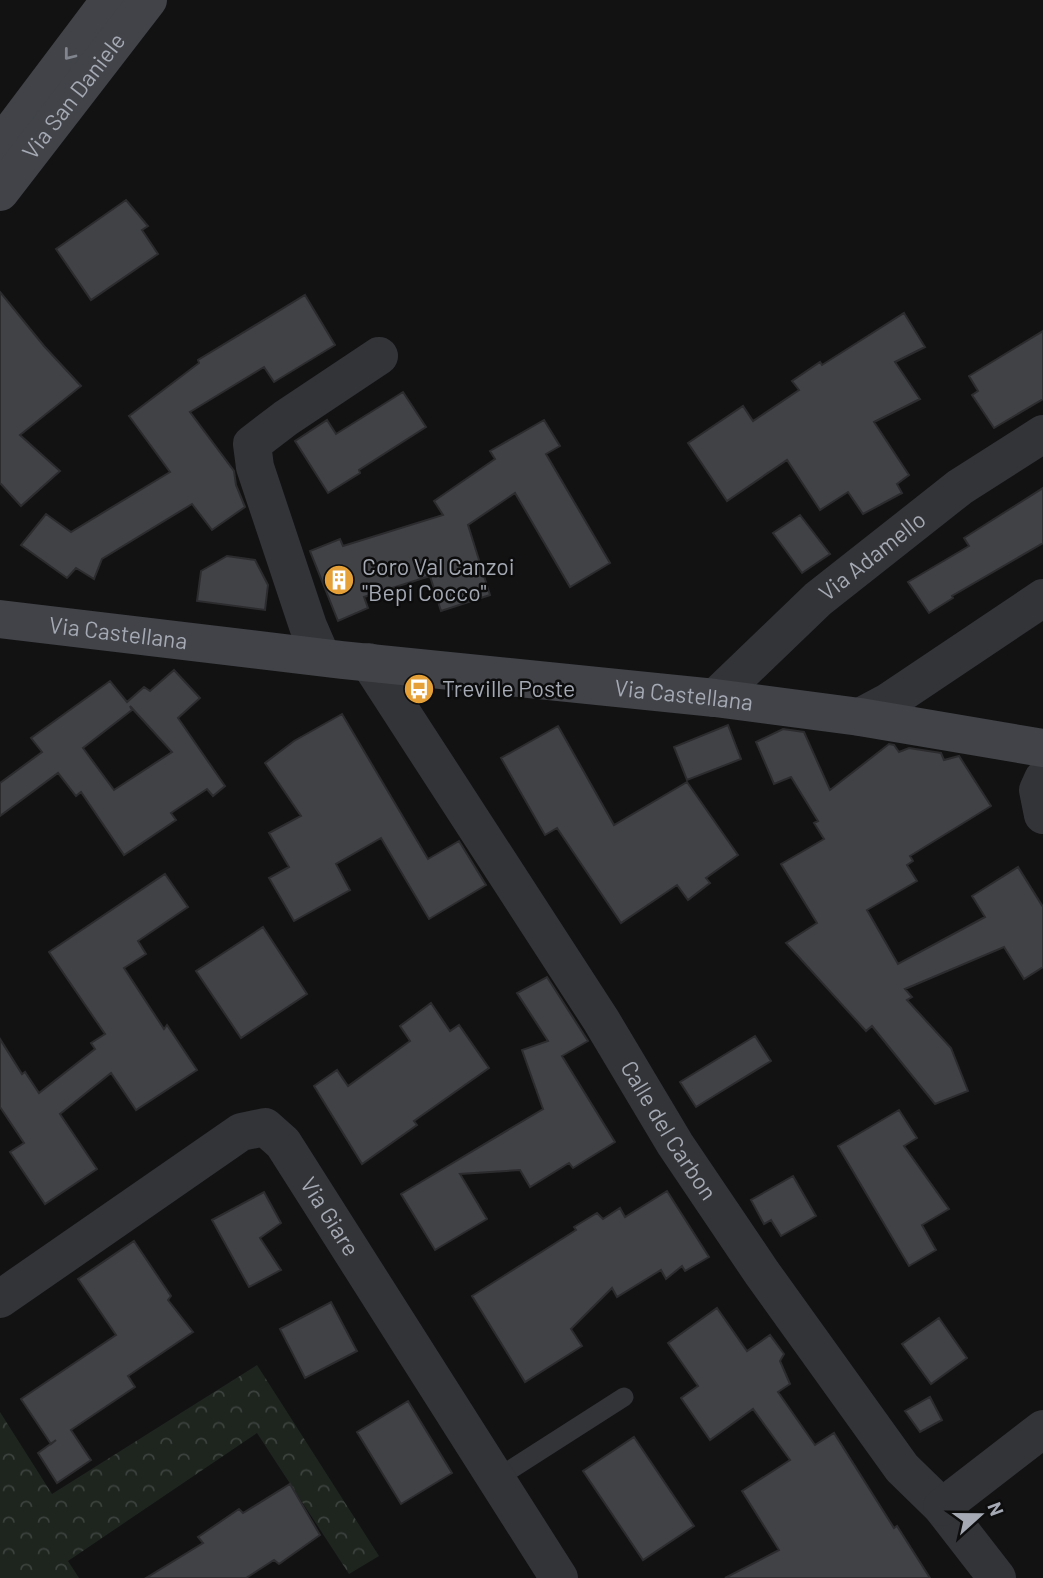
<svg xmlns="http://www.w3.org/2000/svg" width="1043" height="1578" font-family="Barlow,sans-serif">
  <style>
    .park { fill: url(#park-crowns) }
    .building { fill: #414246; stroke: #2c2c2f; stroke-width: 2; fill-rule: evenodd }
    .lines { fill: none; stroke-linecap: round; stroke-linejoin: round }
    .lane { stroke: #333438; stroke-width: 19 }
    .street { stroke: #333438; stroke-width: 38 }
    .secondary { stroke: #414348; stroke-width: 38 }
    .oneway { stroke: #81858e }
    .labels { text-anchor: middle; stroke-width: 5; stroke-linejoin: round; paint-order: stroke }
    .street-label { font-size: 23px; fill: #a4a9b3; stroke: #0d0d0e }
    .poi-label { font-size: 23px; fill: #a4a9b3; stroke: #0d0d0e; text-anchor: start }
  </style>
  <defs>
    <pattern id="park-crowns" width="20" height="18" patternUnits="userSpaceOnUse" patternTransform="scale(1.75)"><rect width="20" height="18" fill="#1e251f"/><path d="M2 6a3 3 0 1 1 6 0M12 15a3 3 0 1 1 6 0" fill="none" stroke="#3c423d"/></pattern>
  </defs>
  <rect width="100%" height="100%" fill="#121213"/>
  <path class="park" d="M 257,1365 L 379,1556 L 349,1574 L 257,1433 L 68,1561 L 79,1578 L 0,1578 L 0,1412 L 52,1494 Z"/>
  <path class="building" d="M 126,200 L 148,226 L 142,230 L 158,254 L 91,300 L 56,249 Z
    M 0,292 L 44,346 L 81,386 L 20,435 L 60,471 L 21,506 L 0,483 Z
    M 305,295 L 335,345 L 274,382 L 264,367 L 190,412 L 234,471 L 236,485 L 245,507 L 212,530 L 192,504 L 102,559 L 94,579 L 76,568 L 67,578 L 21,545 L 46,514 L 71,532 L 170,472 L 129,416 L 199,363 L 198,360 Z
    M 904,313 L 925,347 L 895,362 L 920,399 L 874,422 L 909,475 L 897,484 L 902,493 L 863,514 L 848,492 L 820,510 L 787,460 L 727,501 L 688,443 L 743,406 L 753,421 L 799,390 L 792,381 L 820,362 L 822,365 Z
    M 1043,331 L 1043,399 L 994,428 L 972,395 L 978,391 L 969,376 Z
    M 403,392 L 426,427 L 359,470 L 360,473 L 328,493 L 295,441 L 327,420 L 336,434 Z
    M 544,420 L 560,446 L 546,454 L 610,563 L 570,587 L 515,493 L 468,525 L 490,595 L 441,611 L 430,576 L 364,597 L 368,608 L 338,621 L 310,551 L 340,539 L 343,546 L 443,515 L 434,501 L 495,459 L 490,451 Z
    M 1043,488 L 1043,543 L 952,596 L 953,598 L 929,613 L 908,582 L 969,546 L 964,538 Z
    M 800,515 L 830,554 L 802,573 L 773,533 Z
    M 227,556 L 255,560 L 268,585 L 265,610 L 197,601 L 201,571 Z
    M 174,670 L 200,698 L 178,718 L 225,786 L 213,796 L 207,789 L 171,813 L 176,820 L 124,855 L 81,792 L 76,796 L 58,773 L 0,816 L 0,783 L 42,752 L 31,738 L 110,681 L 127,702 L 144,687 L 150,691 ZM 130,706 L 172,752 L 114,790 L 83,748 L 132,710 Z
    M 342,714 L 428,859 L 459,841 L 486,885 L 429,919 L 381,838 L 336,864 L 350,890 L 294,921 L 269,878 L 289,867 L 269,833 L 301,816 L 265,763 L 294,741 Z
    M 728,725 L 741,759 L 687,780 L 674,747 Z
    M 558,726 L 614,825 L 687,782 L 738,855 L 706,878 L 710,883 L 688,900 L 677,885 L 621,923 L 557,828 L 545,835 L 501,758 Z
    M 783,729 L 804,732 L 830,790 L 889,744 L 894,745 L 899,752 L 909,748 L 941,753 L 944,760 L 959,756 L 991,806 L 910,856 L 913,861 L 907,865 L 917,881 L 867,910 L 898,964 L 985,917 L 972,896 L 1018,867 L 1043,907 L 1043,967 L 1024,979 L 1004,947 L 905,989 L 912,997 L 907,1000 L 951,1048 L 968,1091 L 935,1104 L 872,1026 L 866,1031 L 786,943 L 817,923 L 781,864 L 824,839 L 814,823 L 818,821 L 791,777 L 774,784 L 756,742 Z
    M 165,874 L 188,907 L 138,941 L 146,954 L 124,968 L 164,1029 L 167,1025 L 197,1070 L 136,1110 L 111,1073 L 60,1114 L 97,1169 L 45,1204 L 10,1152 L 24,1143 L 0,1107 L 0,1039 L 22,1074 L 25,1072 L 39,1093 L 95,1049 L 91,1043 L 105,1034 L 49,952 Z
    M 263,927 L 307,994 L 241,1038 L 196,971 Z
    M 547,977 L 588,1041 L 562,1056 L 615,1142 L 573,1168 L 569,1163 L 530,1187 L 520,1170 L 460,1174 L 487,1219 L 435,1250 L 401,1194 L 543,1109 L 522,1050 L 548,1041 L 517,993 Z
    M 431,1003 L 450,1031 L 459,1025 L 489,1068 L 414,1121 L 417,1125 L 362,1164 L 314,1086 L 337,1070 L 348,1086 L 410,1041 L 400,1026 Z
    M 755,1036 L 771,1061 L 696,1107 L 680,1082 Z
    M 899,1110 L 917,1138 L 904,1146 L 949,1209 L 922,1225 L 936,1250 L 909,1266 L 838,1146 Z
    M 793,1176 L 816,1216 L 781,1236 L 771,1220 L 764,1224 L 751,1200 Z
    M 667,1191 L 709,1257 L 685,1271 L 682,1266 L 666,1279 L 661,1270 L 617,1297 L 612,1288 L 571,1329 L 582,1346 L 525,1382 L 472,1296 L 576,1230 L 574,1227 L 597,1213 L 603,1219 L 620,1208 L 625,1217 Z
    M 264,1192 L 281,1223 L 260,1238 L 281,1270 L 249,1287 L 212,1220 Z
    M 134,1241 L 171,1296 L 168,1300 L 193,1332 L 128,1376 L 135,1387 L 71,1430 L 91,1460 L 57,1483 L 38,1453 L 56,1440 L 51,1444 L 21,1399 L 116,1335 L 78,1279 Z
    M 331,1302 L 357,1351 L 305,1378 L 280,1329 Z
    M 717,1308 L 747,1351 L 770,1335 L 784,1354 L 780,1361 L 790,1384 L 778,1392 L 815,1445 L 834,1433 L 894,1528 L 897,1526 L 930,1578 L 725,1578 L 779,1550 L 742,1491 L 790,1460 L 753,1409 L 710,1440 L 681,1398 L 698,1386 L 668,1343 Z
    M 939,1318 L 967,1358 L 931,1384 L 902,1344 Z
    M 930,1397 L 942,1420 L 920,1432 L 905,1411 Z
    M 408,1401 L 452,1473 L 401,1504 L 357,1432 Z
    M 634,1437 L 694,1526 L 643,1560 L 583,1471 Z
    M 290,1484 L 320,1535 L 279,1564 L 274,1560 L 246,1578 L 146,1578 L 203,1543 L 198,1537 L 239,1509 L 243,1513 Z"/>
  <g class="lines">
    <path class="lane" d="M 496,1479 L 624,1397"/>
    <g class="street">
      <path d="M 321,656 L 308,626 L 255,467 L 252,444 L 286,418 L 379,356"/>
      <path id="s1" d="M 369,662 L 601,1020 L 675,1144 L 762,1273 L 902,1468 L 942,1507 L 997,1578"/>
      <path id="s2" d="M 715,698 L 818,599 L 960,487 L 1043,434"/>
      <path d="M 860,717 L 888,702 L 1043,598"/>
      <path d="M 1043,779 L 1038,790 L 1043,815"/>
      <path id="s3" d="M 0,1299 L 241,1132 L 265,1127 L 283,1143 L 559,1578"/>
      <path d="M 942,1507 L 1043,1429"/>
    </g>
    <g class="secondary">
      <path d="M 0,146 L 110,0"/>
      <path id="s4" d="M 0,192 L 148,0"/>
      <path id="s5" d="M 0,619 L 342,660 L 715,698 L 860,717 L 1043,748"/>
    </g>
  </g>
  <defs><path id="oneway-chevron" d="M-2-3.5L2.5 0L-2 3.5" fill="none" stroke-width="1.6" stroke-linecap="round" stroke-linejoin="round" transform="scale(1.75)"/></defs>
  <use class="oneway" href="#oneway-chevron" transform="translate(69 55) rotate(128)"/>
  <defs>
    <g id="building-disc" transform="scale(1.575)"><circle r="9.5" fill="#e5a037" stroke="#0d0d0e"/><path d="M-4-6H4V6H1V3H-1V6H-4ZM-2.5-4.3h1.7v1.8h-1.7ZM.8-4.3h1.7v1.8H.8ZM-2.5-1h1.7V.8h-1.7ZM.8-1h1.7V.8H.8Z" fill="#fff"/></g>
    <g id="bus-disc" transform="scale(1.575)"><circle r="9.5" fill="#e5a037" stroke="#0d0d0e"/><path d="M-5-6H5V4H4V6H2V4H-2V6H-4V4H-5ZM-3.5-4V0h7V-4ZM-3.5 1.2v1.5H-2V1.2ZM2 1.2v1.5H3.5V1.2Z" fill="#fff"/></g>
  </defs>
  <g fill-rule="evenodd">
    <use href="#building-disc" x="339" y="580"/>
    <use href="#bus-disc" x="419" y="689"/>
  </g>
  <g class="labels">
    <g class="street-label">
      <text dy="8" stroke="none"><textPath href="#s4" startOffset="121">Via San Daniele</textPath></text>
      <text dy="8" stroke="none"><textPath href="#s2" startOffset="212">Via Adamello</textPath></text>
      <text dy="8" stroke="none"><textPath href="#s5" startOffset="119">Via Castellana</textPath></text>
      <text dy="8" stroke="none"><textPath href="#s5" startOffset="688">Via Castellana</textPath></text>
      <text dy="8" stroke="none"><textPath href="#s1" startOffset="556">Calle del Carbon</textPath></text>
      <text dy="8" stroke="none"><textPath href="#s3" startOffset="429">Via Giare</textPath></text>
    </g>
    <g class="poi-label">
      <text x="362" y="575">Coro Val Canzoi<tspan x="362" dy="26">"Bepi Cocco"</tspan></text>
      <text x="442" y="697">Treville Poste</text>
    </g>
  </g>
  <g transform="translate(980 1515) rotate(69)" stroke="#0d0d0e" stroke-width="5" paint-order="stroke">
  <path d="M0-5L12 26L0 18L-12 26Z" fill="#a4a9b3"/>
  <text y="-10" font-size="19" font-weight="bold" text-anchor="middle" fill="#a4a9b3">N</text>
  </g>
</svg>
